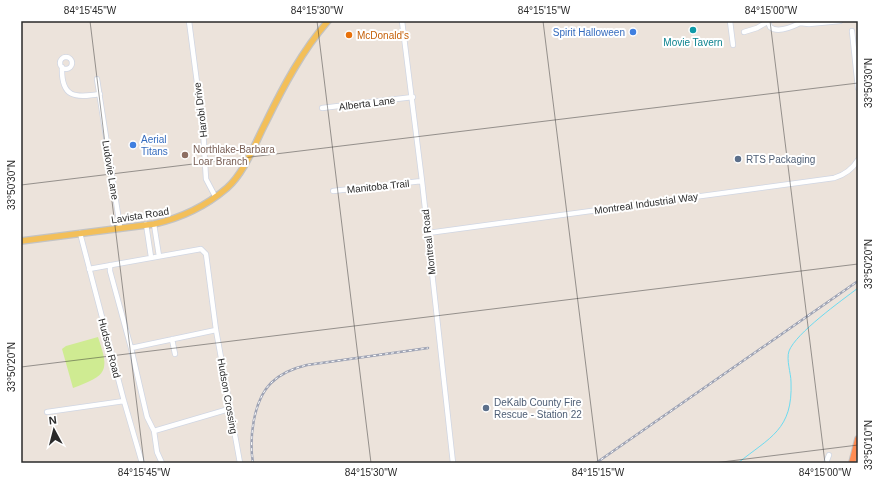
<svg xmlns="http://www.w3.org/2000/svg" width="879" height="484" font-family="Arial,sans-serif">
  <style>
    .pitch { fill: #cfeb92 }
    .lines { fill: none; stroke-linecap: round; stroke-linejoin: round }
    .stream { stroke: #6cdbf0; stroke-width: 1 }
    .minor-casing { stroke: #d0d6e3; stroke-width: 6 }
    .major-casing { stroke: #c3c3c3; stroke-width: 8 }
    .highway-casing { stroke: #c3c3c3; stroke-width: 8 }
    .minor { stroke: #fff; stroke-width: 4.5 }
    .major { stroke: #f3bf59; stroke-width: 5.5 }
    .highway { stroke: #ff8c53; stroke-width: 6 }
    .rail-casing { stroke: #9ea3b4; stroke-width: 2.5 }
    .rail { stroke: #fff; stroke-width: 1; stroke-dasharray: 3; stroke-linecap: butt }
    .ticks { fill: none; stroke: #2a2a2a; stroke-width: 1; stroke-opacity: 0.45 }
    .culture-dot { fill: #0f9aa8; stroke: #fff; stroke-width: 1.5 }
    .shop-dot { fill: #3f7fe0; stroke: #fff; stroke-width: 1.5 }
    .food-dot { fill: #e8710a; stroke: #fff; stroke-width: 1.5 }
    .education-dot { fill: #8d6e63; stroke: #fff; stroke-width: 1.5 }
    .service-dot { fill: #5c6f8a; stroke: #fff; stroke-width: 1.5 }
    .labels { text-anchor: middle; stroke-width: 4; stroke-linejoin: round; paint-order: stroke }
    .shop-label { font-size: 10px; fill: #366cbe; stroke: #fff; text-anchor: end }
    .food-label { font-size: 10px; fill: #c56008; stroke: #fff; text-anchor: start }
    .culture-label { font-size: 10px; fill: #0d838f; stroke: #fff }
    .street-label { font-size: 10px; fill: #2a2a2a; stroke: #fff }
    .education-label { font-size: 10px; fill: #785e54; stroke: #fff; text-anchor: start }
    .service-label { font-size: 10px; fill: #4e5e75; stroke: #fff; text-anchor: start }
    .neatline { fill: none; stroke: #2a2a2a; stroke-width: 1.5 }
    .ticks-label { font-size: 10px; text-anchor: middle; fill: #2a2a2a }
  </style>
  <rect width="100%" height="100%" fill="#ece3db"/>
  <path class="pitch" d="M 98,337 C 110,372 107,375 73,388 L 62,349 L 66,346 Z"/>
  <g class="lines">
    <path class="stream" d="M 738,463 C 770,437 793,430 791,382 C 791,373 786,360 789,351 C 796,333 841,301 858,288"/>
    <g class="minor-casing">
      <path id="minor" d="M 189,21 L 203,129 L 206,179 L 215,196
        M 402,21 L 422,181 L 453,463
        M 730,21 L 733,45
        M 768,22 L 770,27 C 777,33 792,27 800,23 L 809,24 L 840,21
        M 852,31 L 858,88
        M 744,32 L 757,28 L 769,21
        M60 63a6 6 0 1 1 12 0a6 6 0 1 1-12 0Z
        M 62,67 C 61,98 75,98 100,94
        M 97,79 L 120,227
        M 322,108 L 413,97
        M 333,191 L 422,181
        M 146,224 L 151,257
        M 154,224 L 159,256
        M 80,233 L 124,401 L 142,463
        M 428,233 L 834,178 C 844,175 852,170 858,160
        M 110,265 L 110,271 L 131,348 L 147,417 L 154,431
        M 89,269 L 201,249 L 206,254 L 216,330 L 240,463
        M 172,339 L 175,354
        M 131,348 L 216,330
        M 47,412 L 124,401
        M 154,431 L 229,409
        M 154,431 L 157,452 L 162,463
        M 826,463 L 829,455"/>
    </g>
    <g class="major-casing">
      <path id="major" d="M 21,241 L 154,224 C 181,218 206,206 227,188 C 245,172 255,143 266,122 C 283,87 302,51 328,21"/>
    </g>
    <g class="highway-casing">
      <path id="highway" d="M 852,463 L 858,439"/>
    </g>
    <use href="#minor" class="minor"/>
    <use href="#major" class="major"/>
    <use href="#highway" class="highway"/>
    <g class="rail-casing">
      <path id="rail" d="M 253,463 C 249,439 253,401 271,383 C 280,374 294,368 307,365 L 428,348
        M 596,463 L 858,281"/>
    </g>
    <use href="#rail" class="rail"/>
  </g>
  <path class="ticks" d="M 90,21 L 144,463M 317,21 L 371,463M 543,21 L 598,463M 770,21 L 825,463M 21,185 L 858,83M 21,367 L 858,264M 714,463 L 858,445"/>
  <circle class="culture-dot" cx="693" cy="30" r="4"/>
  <g class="shop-dot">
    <circle cx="633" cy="32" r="4"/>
    <circle cx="133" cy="145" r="4"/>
  </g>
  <circle class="food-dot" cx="349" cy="35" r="4"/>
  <circle class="education-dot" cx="185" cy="155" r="4"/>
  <g class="service-dot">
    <circle cx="738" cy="159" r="4"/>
    <circle cx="486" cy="408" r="4"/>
  </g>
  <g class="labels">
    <g class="shop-label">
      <text x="625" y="36">Spirit Halloween</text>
      <text x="141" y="143" text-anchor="start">Aerial<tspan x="141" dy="12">Titans</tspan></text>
    </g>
    <g class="food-label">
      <text x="357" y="39">McDonald's</text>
    </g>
    <g class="culture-label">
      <text x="693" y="46">Movie Tavern</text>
    </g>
    <g class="street-label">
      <text transform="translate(367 103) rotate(-7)" y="4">Alberta Lane</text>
      <text transform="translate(200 110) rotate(-97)" y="4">Harobi Drive</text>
      <text transform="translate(111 170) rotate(81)" y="4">Ludovie Lane</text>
      <text transform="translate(378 186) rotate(-6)" y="4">Manitoba Trail</text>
      <text transform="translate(646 203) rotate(-8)" y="4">Montreal Industrial Way</text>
      <text transform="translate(140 215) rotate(-9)" y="4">Lavista Road</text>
      <text transform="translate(428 242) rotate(-96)" y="4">Montreal Road</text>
      <text transform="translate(110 348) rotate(75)" y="4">Hudson Road</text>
      <text transform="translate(228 396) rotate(80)" y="4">Hudson Crossing</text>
    </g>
    <g class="education-label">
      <text x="193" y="153">Northlake-Barbara<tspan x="193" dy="12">Loar Branch</tspan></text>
    </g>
    <g class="service-label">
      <text x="746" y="163">RTS Packaging</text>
      <text x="494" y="406">DeKalb County Fire<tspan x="494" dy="12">Rescue - Station 22</tspan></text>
    </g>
  </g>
  <rect width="879" height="484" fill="none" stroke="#ffffff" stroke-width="44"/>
  <g transform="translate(54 430) rotate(353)" stroke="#ffffff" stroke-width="3" paint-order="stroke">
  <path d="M0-3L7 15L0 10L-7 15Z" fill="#2a2a2a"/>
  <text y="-6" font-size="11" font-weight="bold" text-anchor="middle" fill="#2a2a2a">N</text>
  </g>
  <rect x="22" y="22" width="835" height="440" class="neatline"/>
  <g class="ticks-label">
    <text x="90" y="14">84°15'45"W</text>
    <text x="317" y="14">84°15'30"W</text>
    <text x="544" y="14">84°15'15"W</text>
    <text x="771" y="14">84°15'00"W</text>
    <text transform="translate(868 83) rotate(-90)" y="4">33°50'30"N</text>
    <text transform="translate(11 185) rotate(-90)" y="4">33°50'30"N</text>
    <text transform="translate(868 264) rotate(-90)" y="4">33°50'20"N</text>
    <text transform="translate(11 367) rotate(-90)" y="4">33°50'20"N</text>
    <text transform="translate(868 445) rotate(-90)" y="4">33°50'10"N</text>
    <text x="144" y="476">84°15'45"W</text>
    <text x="371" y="476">84°15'30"W</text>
    <text x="598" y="476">84°15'15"W</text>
    <text x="825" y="476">84°15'00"W</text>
  </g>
</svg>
